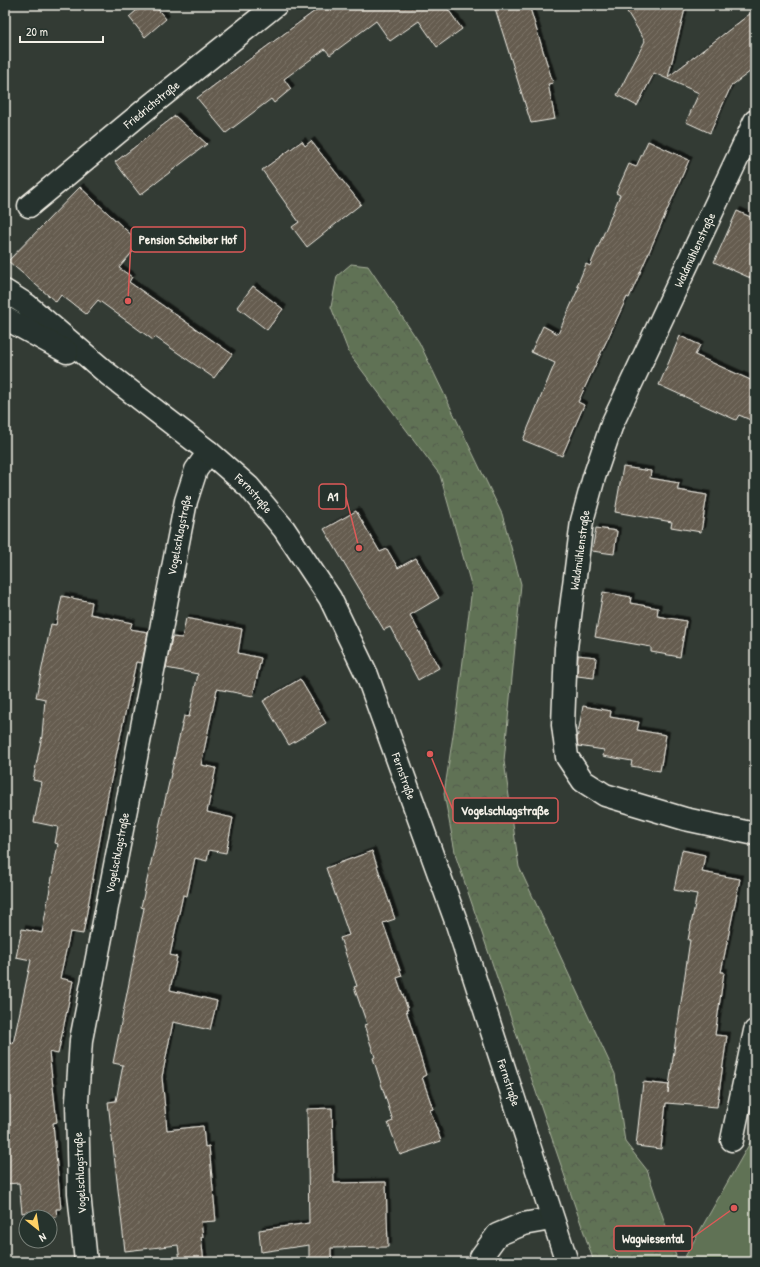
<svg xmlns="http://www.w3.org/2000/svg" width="760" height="1267" font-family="'Patrick Hand',sans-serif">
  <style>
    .forest { fill: url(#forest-crowns); stroke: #aab29e }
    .green { fill: #607254; stroke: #aab29e }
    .building { fill: url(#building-hatch); stroke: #f4f1e8; filter: url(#shadow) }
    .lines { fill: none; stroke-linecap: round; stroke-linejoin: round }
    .minor-casing { stroke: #f4f1e8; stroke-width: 25 }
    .secondary-casing { stroke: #f4f1e8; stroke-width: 25 }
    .minor { stroke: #26332d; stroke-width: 22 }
    .secondary { stroke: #26332d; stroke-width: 22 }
    .labels { text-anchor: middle; stroke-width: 3; stroke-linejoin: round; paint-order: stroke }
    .street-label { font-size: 12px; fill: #f4f1e8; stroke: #26332d }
    .leader { fill: none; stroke: #de5a58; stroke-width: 1.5 }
    .callout-dot { fill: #de5a58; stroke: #26332d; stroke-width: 1.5 }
    .callout { fill: #26332d; stroke: #de5a58; stroke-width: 1.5 }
    .callout-label { font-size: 13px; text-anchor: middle; font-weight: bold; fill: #f4f1e8 }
  </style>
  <defs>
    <pattern id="forest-crowns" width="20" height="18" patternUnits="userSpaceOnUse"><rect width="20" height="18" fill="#607254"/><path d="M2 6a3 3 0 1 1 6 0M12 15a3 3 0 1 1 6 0" fill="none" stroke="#535b4c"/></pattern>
    <pattern id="building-hatch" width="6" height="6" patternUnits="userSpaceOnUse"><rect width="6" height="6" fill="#655c4f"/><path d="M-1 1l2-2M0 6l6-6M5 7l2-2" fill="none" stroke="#7c7468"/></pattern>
    <filter id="shadow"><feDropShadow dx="3.5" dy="-3.5" stdDeviation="0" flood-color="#0009"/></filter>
  </defs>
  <rect width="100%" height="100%" fill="#333b34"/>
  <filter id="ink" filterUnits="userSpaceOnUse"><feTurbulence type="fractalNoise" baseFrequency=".025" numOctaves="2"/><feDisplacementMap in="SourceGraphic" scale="8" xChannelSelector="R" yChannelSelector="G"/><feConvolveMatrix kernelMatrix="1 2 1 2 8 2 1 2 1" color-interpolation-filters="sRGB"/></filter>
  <g filter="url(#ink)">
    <path class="forest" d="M 351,264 L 368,266 L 419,342 L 502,514 L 521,584 L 504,761 L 519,867 L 615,1074 L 625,1142 L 647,1170 L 678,1262 L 594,1262 L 456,857 L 444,794 L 457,709 L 472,588 L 440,475 L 349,353 L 331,307 L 337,276 Z"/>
    <path class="green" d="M 755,1134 L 755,1262 L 682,1262 Z"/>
    <path class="building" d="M 143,5 L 154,5 L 166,19 L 145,37 L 129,17 Z
      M 323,5 L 445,5 L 462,29 L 437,47 L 419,21 L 390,41 L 376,21 L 330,55 L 325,49 L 284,79 L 291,89 L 274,103 L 271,99 L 226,133 L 197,98 Z
      M 494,5 L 529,5 L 553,83 L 548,84 L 555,119 L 531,123 Z
      M 623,5 L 686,5 L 668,77 L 755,10 L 755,68 L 731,86 L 710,133 L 686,122 L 699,93 L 654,73 L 637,106 L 617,95 L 645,41 Z
      M 175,116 L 207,144 L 140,195 L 115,162 Z
      M 302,141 L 305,146 L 311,141 L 361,204 L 307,247 L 292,227 L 299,222 L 262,170 Z
      M 648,141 L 689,160 L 629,298 L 627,297 L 578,402 L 584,405 L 562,456 L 523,440 L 555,363 L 531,352 L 543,326 L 558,334 L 579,287 L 577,286 L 586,264 L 590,266 L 620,195 L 616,193 L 629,164 L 636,167 Z
      M 80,187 L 140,243 L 119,268 L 132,277 L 129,282 L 232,354 L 214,378 L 155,337 L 153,340 L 98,300 L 86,314 L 61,295 L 56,302 L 8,261 Z
      M 737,211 L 755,219 L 755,280 L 714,262 Z
      M 253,286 L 283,309 L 267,330 L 237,307 Z
      M 680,336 L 700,345 L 695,355 L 755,382 L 755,422 L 739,415 L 736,420 L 659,385 Z
      M 623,467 L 651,471 L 650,478 L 679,483 L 677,490 L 707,495 L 701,532 L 671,527 L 672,522 L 615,512 Z
      M 356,511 L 380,552 L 387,549 L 398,568 L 416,558 L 439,598 L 410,615 L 439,668 L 418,680 L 390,627 L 384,630 L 324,529 Z
      M 596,528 L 617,531 L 614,554 L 592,551 Z
      M 603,592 L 631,597 L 630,603 L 658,608 L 657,616 L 686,621 L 680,657 L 651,652 L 651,647 L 595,637 Z
      M 62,596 L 92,602 L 90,614 L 132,623 L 130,629 L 148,632 L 142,663 L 136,662 L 108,794 L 83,934 L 70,932 L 60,978 L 73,981 L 58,1054 L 49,1052 L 57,1122 L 53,1123 L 61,1209 L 56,1209 L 57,1217 L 35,1217 L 34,1211 L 22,1213 L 19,1183 L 5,1184 L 5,1039 L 13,1044 L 31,960 L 16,957 L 22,929 L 42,933 L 58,844 L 55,843 L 58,827 L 34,822 L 42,782 L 33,780 L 42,736 L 45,699 L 36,697 L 51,624 L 56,625 Z
      M 186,618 L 242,629 L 238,653 L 261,658 L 253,696 L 217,689 L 201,765 L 216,768 L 207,812 L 233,818 L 226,853 L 209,850 L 207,861 L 195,858 L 187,896 L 183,895 L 170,955 L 177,957 L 170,990 L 217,1001 L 210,1030 L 173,1022 L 162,1077 L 167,1130 L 203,1126 L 205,1147 L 209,1146 L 216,1221 L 201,1222 L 203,1237 L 201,1237 L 204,1262 L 180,1262 L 178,1245 L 125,1251 L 108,1102 L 116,1101 L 123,1065 L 113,1063 L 144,908 L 141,907 L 184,716 L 189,717 L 198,674 L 166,668 L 172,637 L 182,638 Z
      M 578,655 L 596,657 L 594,678 L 577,676 Z
      M 300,679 L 326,723 L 289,745 L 263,701 Z
      M 583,706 L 611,711 L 610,717 L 639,722 L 637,730 L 666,735 L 660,771 L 631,766 L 632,761 L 603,756 L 604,750 L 578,746 L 577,739 Z
      M 682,850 L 705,855 L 702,872 L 740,879 L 721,972 L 724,972 L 715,1035 L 727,1036 L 717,1107 L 666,1103 L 661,1149 L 636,1146 L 643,1082 L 669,1085 L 668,1093 L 690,940 L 688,940 L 697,894 L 674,890 Z
      M 372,851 L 395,919 L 383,923 L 402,976 L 397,978 L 408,1010 L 406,1010 L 426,1075 L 422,1077 L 433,1109 L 430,1110 L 441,1141 L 400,1155 L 388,1123 L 393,1121 L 373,1058 L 375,1057 L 364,1025 L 367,1024 L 354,987 L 357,986 L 340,938 L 349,935 L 326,868 Z
      M 332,1108 L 334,1183 L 386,1182 L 388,1247 L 331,1248 L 331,1262 L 309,1262 L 309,1245 L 261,1252 L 259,1230 L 309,1223 L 307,1109 Z"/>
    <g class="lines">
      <g class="minor-casing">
        <g id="minor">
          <path d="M 755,121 L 612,424 L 594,477 L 582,521 L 566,648 L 563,725 L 567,757 L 583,781 L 605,795 L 685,819 L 755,834"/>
          <path id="s1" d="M 29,206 L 151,105 L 276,5"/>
          <path d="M 732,1140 L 755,1031"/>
          <path id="s2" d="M 86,1262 L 79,1193 L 77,1101 L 81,1040 L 186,501 L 196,470 L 209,452"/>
          <path d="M 481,1262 L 481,1257 L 497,1235 L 523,1224 L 551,1219"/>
        </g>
      </g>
      <g class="secondary-casing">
        <g id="secondary">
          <path id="s3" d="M 5,291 L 27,305 L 108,374 L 209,452 L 249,487 L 284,529 L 330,598 L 367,675 L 456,921 L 567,1262"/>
          <path d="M 5,318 L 67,352"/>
        </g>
      </g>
      <use href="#minor" class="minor"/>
      <use href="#secondary" class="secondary"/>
    </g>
  </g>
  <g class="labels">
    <g class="street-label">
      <text dy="4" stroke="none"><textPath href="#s1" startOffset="159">Friedrichstraße</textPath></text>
      <text transform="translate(695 250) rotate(-65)" y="4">Waldmühlenstraße</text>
      <text dy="4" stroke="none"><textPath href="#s3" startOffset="321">Fernstraße</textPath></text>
      <text dy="4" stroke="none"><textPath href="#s2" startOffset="737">Vogelschlagstraße</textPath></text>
      <text transform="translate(580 550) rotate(-82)" y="4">Waldmühlenstraße</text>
      <text dy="4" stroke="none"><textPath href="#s3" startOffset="644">Fernstraße</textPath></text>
      <text dy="4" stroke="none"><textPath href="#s2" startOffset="413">Vogelschlagstraße</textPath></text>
      <text dy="4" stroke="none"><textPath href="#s3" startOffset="968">Fernstraße</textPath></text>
      <text transform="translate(80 1173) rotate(-93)" y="4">Vogelschlagstraße</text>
    </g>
  </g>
  <path class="leader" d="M128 301L131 240M359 548L346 497M430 754L453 810M734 1208L692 1238"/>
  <g class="callout-dot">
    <circle cx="128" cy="301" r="4"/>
    <circle cx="359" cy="548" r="4"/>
    <circle cx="430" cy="754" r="4"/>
    <circle cx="734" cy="1208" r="4"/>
  </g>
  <g class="callout">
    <rect x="131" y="227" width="114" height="25" rx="4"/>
    <rect x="319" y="484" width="27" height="25" rx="4"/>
    <rect x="453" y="798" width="105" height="25" rx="4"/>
    <rect x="614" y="1226" width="78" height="25" rx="4"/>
  </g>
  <g class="callout-label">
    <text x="188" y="244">Pension Scheiber Hof</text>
    <text x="333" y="501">A1</text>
    <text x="505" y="815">Vogelschlagstraße</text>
    <text x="653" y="1243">Wagwiesental</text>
  </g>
  <rect width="760" height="1267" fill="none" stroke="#26332d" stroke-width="20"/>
  <rect x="10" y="10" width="740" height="1247" fill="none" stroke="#f4f1e8" stroke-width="1.5" filter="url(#ink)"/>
  <g transform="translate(38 1229) rotate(150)"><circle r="19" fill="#26332d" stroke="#787f78"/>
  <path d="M0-3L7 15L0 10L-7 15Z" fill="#ffd166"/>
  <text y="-6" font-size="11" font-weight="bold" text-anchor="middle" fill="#f4f1e8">N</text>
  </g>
  <path d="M20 36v6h83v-6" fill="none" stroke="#f4f1e8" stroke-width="2"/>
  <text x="26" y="36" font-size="12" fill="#f4f1e8" stroke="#26332d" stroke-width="3" paint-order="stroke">20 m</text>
</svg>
